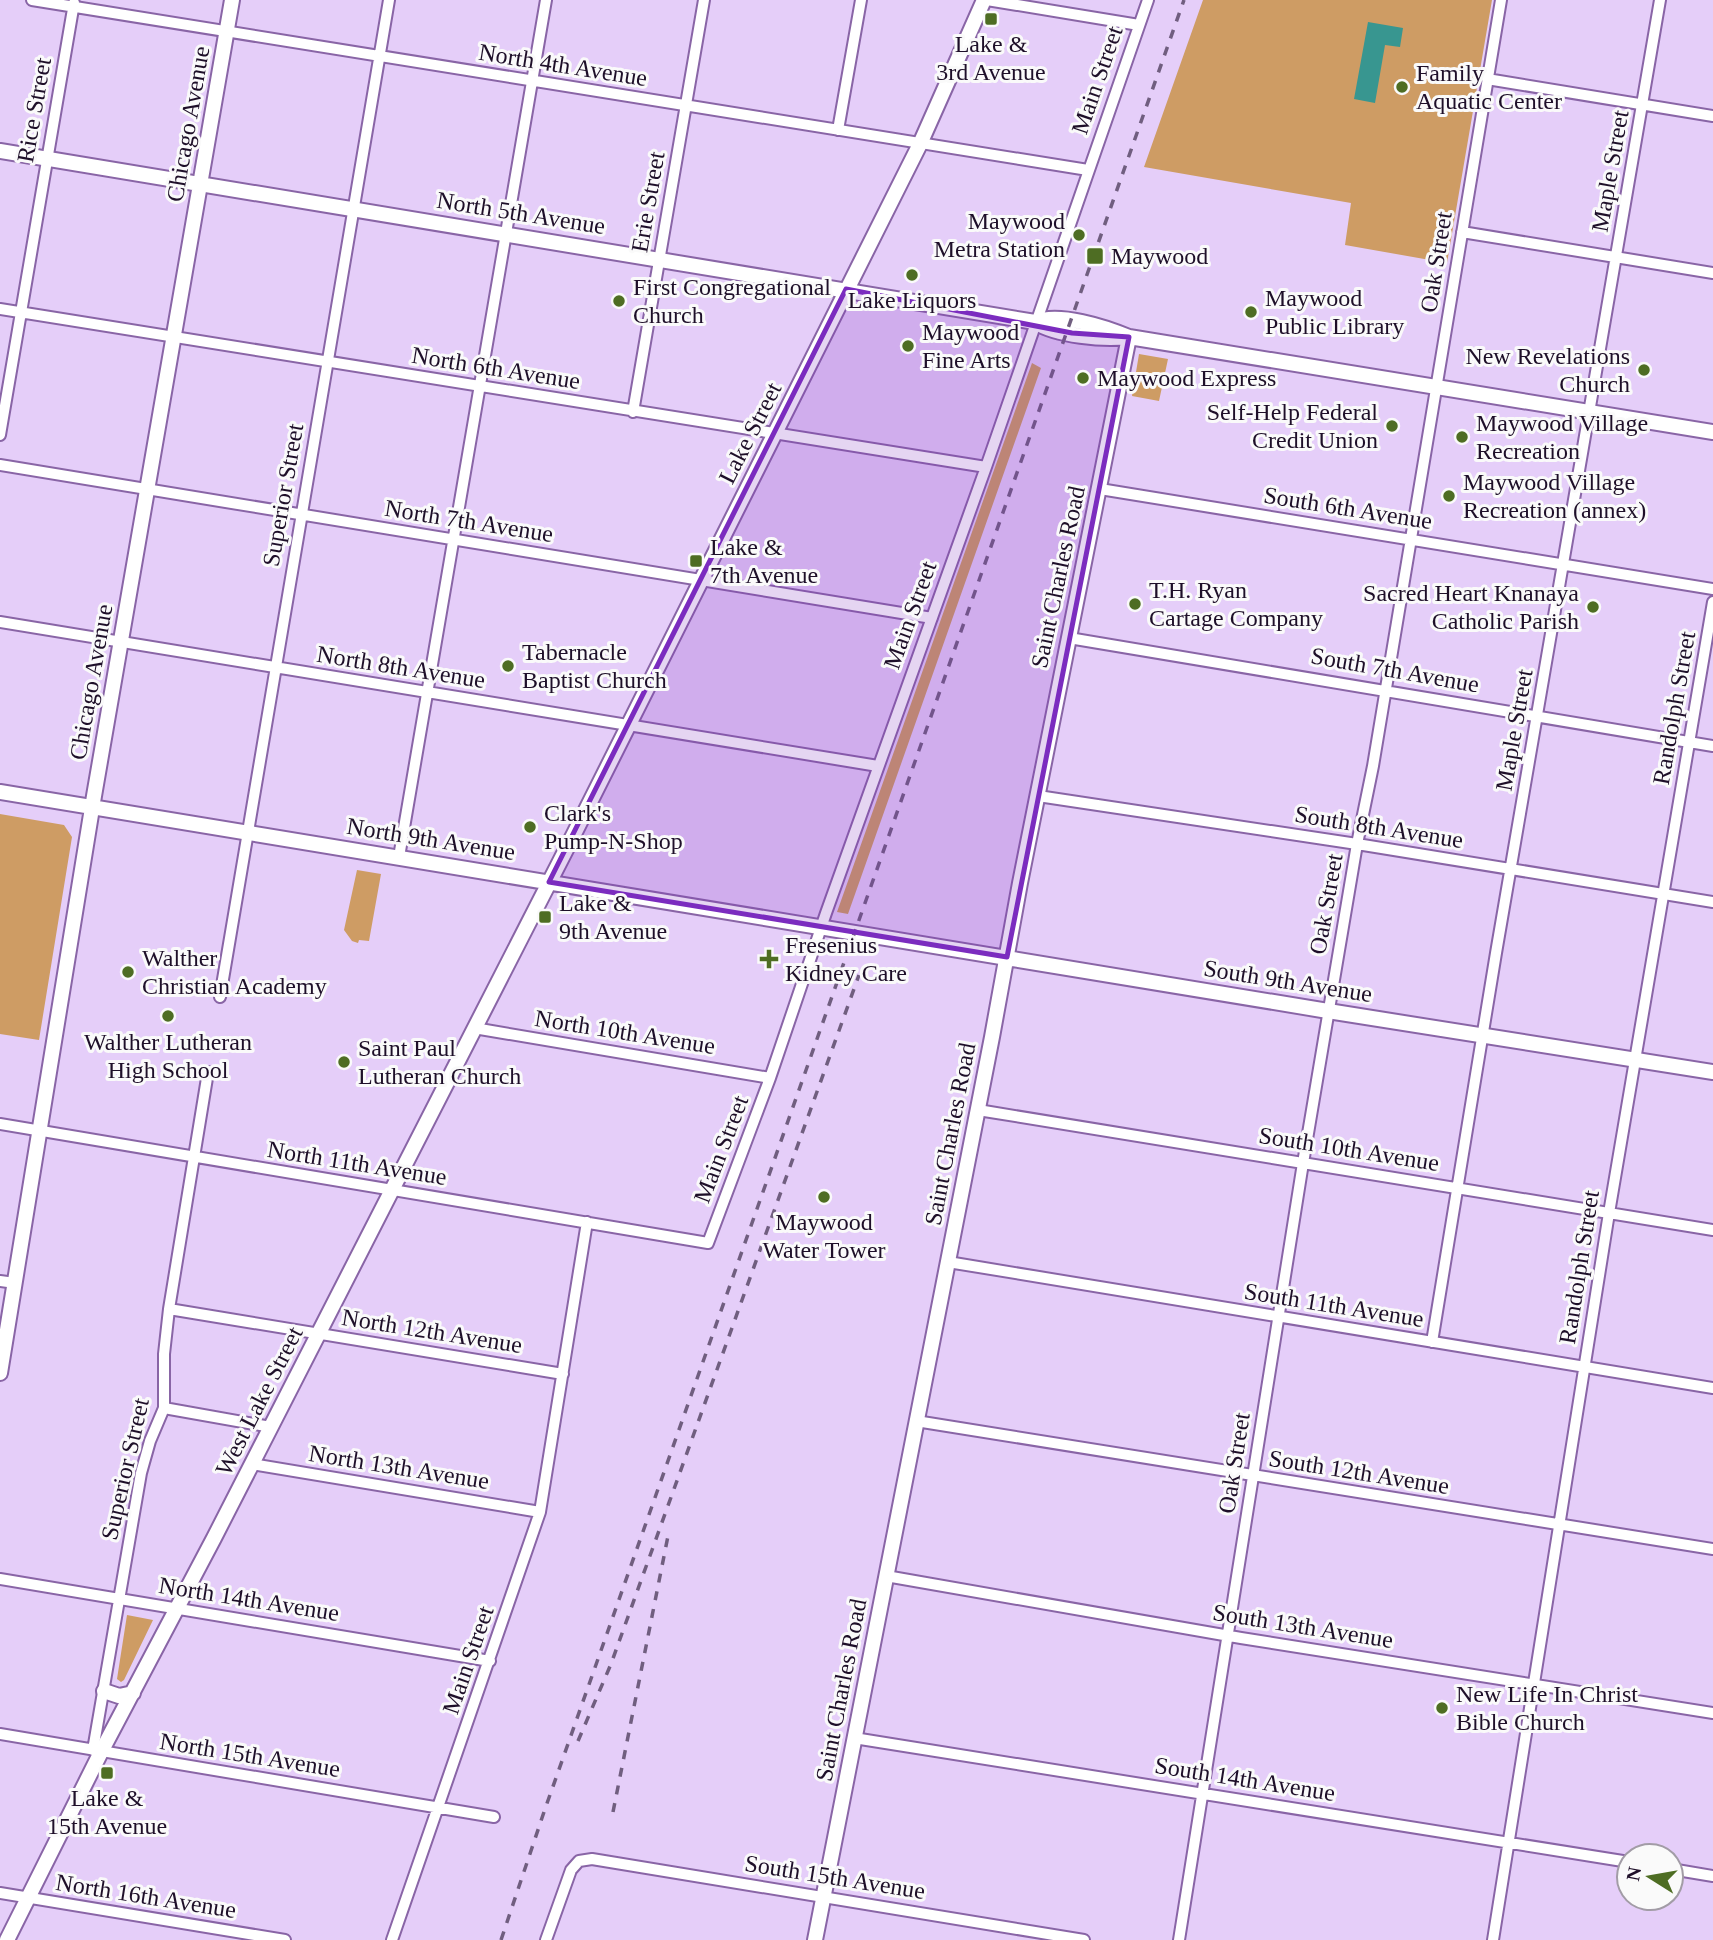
<svg xmlns="http://www.w3.org/2000/svg" width="1713" height="1940" font-family="'Times New Roman',serif">
  <style>
    .green { fill: #ce9c64 }
    .water { fill: #389690 }
    .lines { fill: none; stroke-linecap: round; stroke-linejoin: round }
    .street-casing { stroke: #8965a6; stroke-width: 14 }
    .secondary-casing { stroke: #8965a6; stroke-width: 18 }
    .street { stroke: #fff; stroke-width: 10 }
    .secondary { stroke: #fff; stroke-width: 14 }
    .rail { stroke: #705e7f; stroke-width: 3.5; stroke-dasharray: 9 9; stroke-linecap: butt }
    .marked { fill: #7b2cbf; fill-opacity: 0.2; stroke: #7b2cbf; stroke-width: 5; stroke-linejoin: round }
    .poi-dot { fill: #4e6d23; stroke: #fafafa; stroke-width: 2.5 }
    .labels { text-anchor: middle; stroke-width: 6; stroke-linejoin: round; paint-order: stroke }
    .poi-label { font-size: 24px; fill: #1e0f29; stroke: #fafafa; text-anchor: start }
    .street-label { font-size: 24px; fill: #1e0f29; stroke: #fafafa }
  </style>
  <rect width="100%" height="100%" fill="#e5cef9"/>
  <path class="green" d="M 1203,0 L 1492,0 L 1447,263 L 1345,245 L 1351,203 L 1144,167 Z
    M 1139,354 L 1168,359 L 1159,401 L 1132,396 Z
    M 1032,363 L 1041,368 L 848,914 L 837,912 Z
    M 0,814 L 64,825 L 72,837 L 39,1040 L 0,1034 Z
    M 357,870 L 381,874 L 369,941 L 359,940 L 358,943 L 352,941 L 344,930 Z
    M 127,1615 L 153,1620 L 124,1680 L 121,1682 L 117,1679 Z"/>
  <path class="water" d="M 1368,22 L 1403,28 L 1400,47 L 1385,45 L 1375,103 L 1354,99 Z"/>
  <g class="lines">
    <g class="street-casing">
      <path id="street" d="M 32,0 L 1088,170
        M 987,0 L 1139,25
        M 1487,79 L 1713,116
        M 838,130 L 861,0
        M 1462,232 L 1713,273
        M 0,309 L 986,467
        M 633,412 L 704,0
        M 0,435 L 74,3
        M 0,465 L 932,618
        M 1100,489 L 1713,589
        M 0,622 L 878,766
        M 1069,638 L 1713,746
        M 1038,796 L 1357,844 L 1713,902
        M 399,857 L 546,0
        M 220,997 L 389,0
        M 474,1028 L 770,1078
        M 978,1110 L 1713,1230
        M 0,1124 L 708,1243 L 770,1078 L 826,913 L 986,467 L 1148,0
        M 948,1262 L 1713,1388
        M 0,1281 L 15,1283
        M 169,1309 L 563,1374
        M 1432,1342 L 1496,953 L 1660,0
        M 164,1408 L 271,1427
        M 916,1421 L 1713,1549
        M 252,1464 L 540,1512
        M 886,1576 L 1241,1638 L 1713,1713
        M 0,1579 L 490,1661
        M 0,1734 L 494,1817
        M 854,1738 L 1629,1862
        M 93,1750 L 141,1473 L 150,1441 L 164,1408 L 164,1354 L 169,1309 L 208,1072
        M 1671,1869 L 1713,1876
        M 0,1893 L 285,1940
        M 392,1940 L 540,1512 L 587,1222
        M 546,1940 L 571,1870 L 579,1861 L 592,1859 L 1084,1940
        M 1179,1940 L 1303,1163 L 1357,844 L 1373,766 L 1501,0
        M 1493,1940 L 1609,1213 L 1713,602"/>
    </g>
    <g class="secondary-casing">
      <path id="secondary" d="M 0,151 L 1035,322 C 1057,336 1103,340 1129,337
        M 1035,322 C 1059,312 1105,327 1129,337 L 1713,432
        M 0,792 L 1328,1011 L 1713,1072
        M 0,1373 L 94,796 L 232,0
        M 104,1691 L 119,1696 L 133,1693
        M 7,1940 L 101,1752 L 214,1538 L 574,834 L 920,144 L 984,0
        M 815,1940 L 992,1037 L 1020,883 L 1129,337"/>
    </g>
    <use href="#street" class="street"/>
    <use href="#secondary" class="secondary"/>
    <path class="rail" d="M 578,1741 L 611,1664 L 859,975
      M 613,1812 L 669,1531
      M 501,1940 L 545,1809 L 1184,0"/>
  </g>
  <path class="marked" d="M 846,289 L 1072,333 L 1129,337 L 1007,957 L 549,882 Z"/>
  <g class="poi-dot">
    <rect x="984" y="12" width="14" height="14" rx="3.5"/>
    <circle cx="1402" cy="87" r="7"/>
    <circle cx="1079" cy="235" r="7"/>
    <rect x="1086" y="247" width="18" height="18" rx="3.5"/>
    <circle cx="912" cy="275" r="7"/>
    <circle cx="619" cy="301" r="7"/>
    <circle cx="1251" cy="312" r="7"/>
    <circle cx="908" cy="346" r="7"/>
    <circle cx="1644" cy="370" r="7"/>
    <circle cx="1083" cy="378" r="7"/>
    <circle cx="1392" cy="426" r="7"/>
    <circle cx="1462" cy="437" r="7"/>
    <circle cx="1449" cy="496" r="7"/>
    <rect x="689" y="554" width="14" height="14" rx="3.5"/>
    <circle cx="1135" cy="604" r="7"/>
    <circle cx="1593" cy="607" r="7"/>
    <circle cx="508" cy="666" r="7"/>
    <circle cx="530" cy="827" r="7"/>
    <rect x="538" y="910" width="14" height="14" rx="3.5"/>
    <path d="M765.5 948.5h7v7h7v7h-7v7h-7v-7h-7v-7h7z"/>
    <circle cx="128" cy="972" r="7"/>
    <circle cx="168" cy="1016" r="7"/>
    <circle cx="344" cy="1062" r="7"/>
    <circle cx="824" cy="1197" r="7"/>
    <circle cx="1442" cy="1708" r="7"/>
    <rect x="100" y="1766" width="14" height="14" rx="3.5"/>
  </g>
  <g class="labels">
    <g class="poi-label">
      <text x="991" y="52" text-anchor="middle">Lake &amp;<tspan x="991" dy="28">3rd Avenue</tspan></text>
      <text x="1416" y="81">Family<tspan x="1416" dy="28">Aquatic Center</tspan></text>
      <text x="1065" y="229" text-anchor="end">Maywood<tspan x="1065" dy="28">Metra Station</tspan></text>
      <text x="1111" y="264">Maywood</text>
      <text x="633" y="295">First Congregational<tspan x="633" dy="28">Church</tspan></text>
      <text x="1265" y="306">Maywood<tspan x="1265" dy="28">Public Library</tspan></text>
      <text x="912" y="308" text-anchor="middle">Lake Liquors</text>
      <text x="922" y="340">Maywood<tspan x="922" dy="28">Fine Arts</tspan></text>
      <text x="1630" y="364" text-anchor="end">New Revelations<tspan x="1630" dy="28">Church</tspan></text>
      <text x="1097" y="386">Maywood Express</text>
      <text x="1378" y="420" text-anchor="end">Self-Help Federal<tspan x="1378" dy="28">Credit Union</tspan></text>
      <text x="1476" y="431">Maywood Village<tspan x="1476" dy="28">Recreation</tspan></text>
      <text x="1463" y="490">Maywood Village<tspan x="1463" dy="28">Recreation (annex)</tspan></text>
      <text x="710" y="555">Lake &amp;<tspan x="710" dy="28">7th Avenue</tspan></text>
      <text x="1149" y="598">T.H. Ryan<tspan x="1149" dy="28">Cartage Company</tspan></text>
      <text x="1579" y="601" text-anchor="end">Sacred Heart Knanaya<tspan x="1579" dy="28">Catholic Parish</tspan></text>
      <text x="522" y="660">Tabernacle<tspan x="522" dy="28">Baptist Church</tspan></text>
      <text x="544" y="821">Clark's<tspan x="544" dy="28">Pump-N-Shop</tspan></text>
      <text x="559" y="911">Lake &amp;<tspan x="559" dy="28">9th Avenue</tspan></text>
      <text x="785" y="953">Fresenius<tspan x="785" dy="28">Kidney Care</tspan></text>
      <text x="142" y="966">Walther<tspan x="142" dy="28">Christian Academy</tspan></text>
      <text x="168" y="1050" text-anchor="middle">Walther Lutheran<tspan x="168" dy="28">High School</tspan></text>
      <text x="358" y="1056">Saint Paul<tspan x="358" dy="28">Lutheran Church</tspan></text>
      <text x="824" y="1230" text-anchor="middle">Maywood<tspan x="824" dy="28">Water Tower</tspan></text>
      <text x="1456" y="1702">New Life In Christ<tspan x="1456" dy="28">Bible Church</tspan></text>
      <text x="107" y="1806" text-anchor="middle">Lake &amp;<tspan x="107" dy="28">15th Avenue</tspan></text>
    </g>
    <g class="street-label">
      <text transform="translate(563 65) rotate(9)" y="8">North 4th Avenue</text>
      <text transform="translate(1097 80) rotate(-71)" y="8">Main Street</text>
      <text transform="translate(34 110) rotate(-80)" y="8">Rice Street</text>
      <text transform="translate(188 124) rotate(-80)" y="8">Chicago Avenue</text>
      <text transform="translate(1610 171) rotate(-80)" y="8">Maple Street</text>
      <text transform="translate(648 202) rotate(-80)" y="8">Erie Street</text>
      <text transform="translate(521 213) rotate(9)" y="8">North 5th Avenue</text>
      <text transform="translate(1436 262) rotate(-81)" y="8">Oak Street</text>
      <text transform="translate(496 368) rotate(9)" y="8">North 6th Avenue</text>
      <text transform="translate(750 433) rotate(-63)" y="8">Lake Street</text>
      <text transform="translate(283 495) rotate(-80)" y="8">Superior Street</text>
      <text transform="translate(1348 508) rotate(9)" y="8">South 6th Avenue</text>
      <text transform="translate(469 521) rotate(9)" y="8">North 7th Avenue</text>
      <text transform="translate(1058 577) rotate(-78)" y="8">Saint Charles Road</text>
      <text transform="translate(910 615) rotate(-70)" y="8">Main Street</text>
      <text transform="translate(401 667) rotate(9)" y="8">North 8th Avenue</text>
      <text transform="translate(1395 670) rotate(10)" y="8">South 7th Avenue</text>
      <text transform="translate(91 682) rotate(-80)" y="8">Chicago Avenue</text>
      <text transform="translate(1674 708) rotate(-80)" y="8">Randolph Street</text>
      <text transform="translate(1514 730) rotate(-80)" y="8">Maple Street</text>
      <text transform="translate(1379 827) rotate(9)" y="8">South 8th Avenue</text>
      <text transform="translate(431 839) rotate(9)" y="8">North 9th Avenue</text>
      <text transform="translate(1326 904) rotate(-80)" y="8">Oak Street</text>
      <text transform="translate(1288 981) rotate(9)" y="8">South 9th Avenue</text>
      <text transform="translate(625 1032) rotate(9)" y="8">North 10th Avenue</text>
      <text transform="translate(950 1134) rotate(-79)" y="8">Saint Charles Road</text>
      <text transform="translate(721 1149) rotate(-69)" y="8">Main Street</text>
      <text transform="translate(1349 1149) rotate(9)" y="8">South 10th Avenue</text>
      <text transform="translate(357 1163) rotate(9)" y="8">North 11th Avenue</text>
      <text transform="translate(1579 1267) rotate(-81)" y="8">Randolph Street</text>
      <text transform="translate(1334 1305) rotate(9)" y="8">South 11th Avenue</text>
      <text transform="translate(432 1331) rotate(9)" y="8">North 12th Avenue</text>
      <text transform="translate(259 1401) rotate(-63)" y="8">West Lake Street</text>
      <text transform="translate(1234 1463) rotate(-81)" y="8">Oak Street</text>
      <text transform="translate(399 1467) rotate(9)" y="8">North 13th Avenue</text>
      <text transform="translate(125 1469) rotate(-77)" y="8">Superior Street</text>
      <text transform="translate(1359 1472) rotate(9)" y="8">South 12th Avenue</text>
      <text transform="translate(249 1599) rotate(9)" y="8">North 14th Avenue</text>
      <text transform="translate(1303 1626) rotate(9)" y="8">South 13th Avenue</text>
      <text transform="translate(468 1660) rotate(-71)" y="8">Main Street</text>
      <text transform="translate(841 1690) rotate(-79)" y="8">Saint Charles Road</text>
      <text transform="translate(250 1755) rotate(9)" y="8">North 15th Avenue</text>
      <text transform="translate(1245 1779) rotate(9)" y="8">South 14th Avenue</text>
      <text transform="translate(835 1877) rotate(9)" y="8">South 15th Avenue</text>
      <text transform="translate(146 1896) rotate(9)" y="8">North 16th Avenue</text>
    </g>
  </g>
  <g transform="translate(1650 1877) rotate(281)"><circle r="33" fill="#fafafa" stroke="#a29ca6" stroke-width="2"/>
  <path d="M0-5L12 26L0 18L-12 26Z" fill="#4e6d23"/>
  <text y="-10" font-size="19" font-weight="bold" text-anchor="middle" fill="#1e0f29">N</text>
  </g>
</svg>
